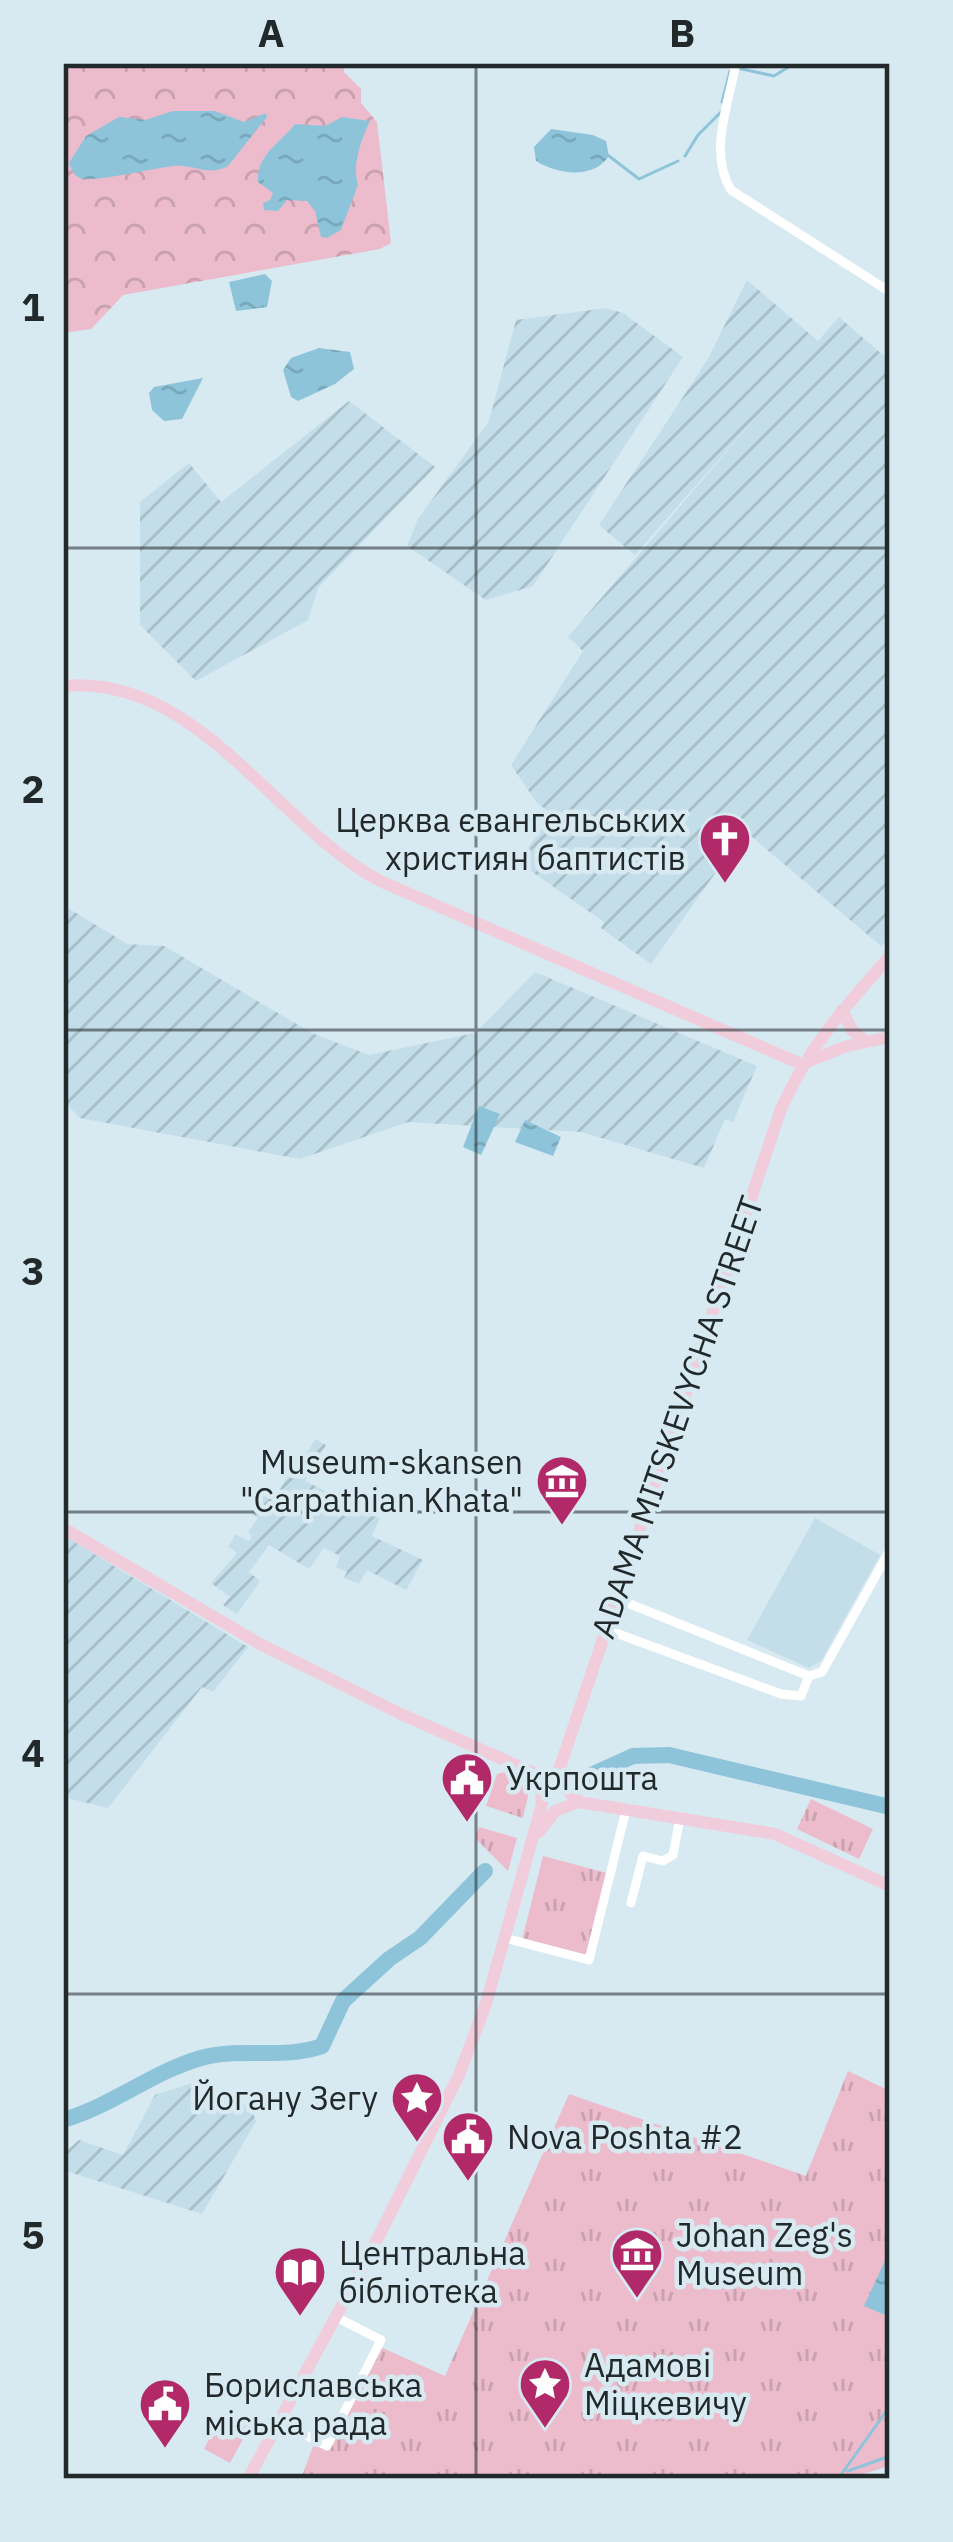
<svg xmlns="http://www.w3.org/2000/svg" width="953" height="2542" font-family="'IBM Plex Sans',sans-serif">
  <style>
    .built { fill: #c4dee9 }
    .industrial { fill: url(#industrial-furrows) }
    .grass { fill: url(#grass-tufts) }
    .forest { fill: url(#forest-crowns) }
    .water { fill: url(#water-ripples) }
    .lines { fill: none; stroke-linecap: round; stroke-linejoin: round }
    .stream { stroke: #8ec4da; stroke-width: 3 }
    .river { stroke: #8ec4da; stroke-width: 16 }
    .street { stroke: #fff; stroke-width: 9 }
    .secondary { stroke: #f1ccdb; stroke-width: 12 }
    .grid { fill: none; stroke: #22292b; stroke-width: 3; stroke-opacity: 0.55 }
    .labels { text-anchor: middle; stroke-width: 9; stroke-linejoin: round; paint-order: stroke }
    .poi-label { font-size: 33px; fill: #22292b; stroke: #d7e9f1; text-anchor: start }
    .street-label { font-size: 33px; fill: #22292b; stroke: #d7e9f1 }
    .neatline { fill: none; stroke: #22292b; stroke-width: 4.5 }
    .grid-label { font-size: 39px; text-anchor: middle; font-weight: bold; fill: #22292b }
  </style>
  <defs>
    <pattern id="industrial-furrows" width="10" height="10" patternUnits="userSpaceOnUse" patternTransform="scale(3)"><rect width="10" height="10" fill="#c4dee9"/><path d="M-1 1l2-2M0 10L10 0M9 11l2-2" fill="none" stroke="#a8bec8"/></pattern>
    <pattern id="grass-tufts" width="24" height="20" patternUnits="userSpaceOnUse" patternTransform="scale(3)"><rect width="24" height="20" fill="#ecbccc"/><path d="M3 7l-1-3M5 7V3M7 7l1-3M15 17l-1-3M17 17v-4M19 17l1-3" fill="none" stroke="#caa2af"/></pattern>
    <pattern id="forest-crowns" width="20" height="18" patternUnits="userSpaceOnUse" patternTransform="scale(3)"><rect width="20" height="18" fill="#ecbccc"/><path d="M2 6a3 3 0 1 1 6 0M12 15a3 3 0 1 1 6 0" fill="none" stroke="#caa2af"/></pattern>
    <pattern id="water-ripples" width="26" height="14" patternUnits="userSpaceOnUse" patternTransform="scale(3)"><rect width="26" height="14" fill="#8ec4da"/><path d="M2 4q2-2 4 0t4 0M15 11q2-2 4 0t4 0" fill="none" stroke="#7aa8bb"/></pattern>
  </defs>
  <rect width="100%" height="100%" fill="#d7e9f1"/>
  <path class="built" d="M 815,1518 L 880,1555 L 821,1661 L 809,1668 L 747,1640 Z"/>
  <path class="industrial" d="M 747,280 L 818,341 L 839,317 L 890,361 L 890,937 L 881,946 L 745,831 L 651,964 L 601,928 L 604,922 L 518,862 L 552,814 L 537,803 L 511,765 L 583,651 L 568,637 L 759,414 L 635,555 L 599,525 L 708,359 Z
    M 606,308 L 623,313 L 683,357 L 533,586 L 486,600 L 407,546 L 418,519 L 489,421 L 516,320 Z
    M 349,401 L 435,467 L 318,588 L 308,620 L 196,681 L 140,625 L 140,502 L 189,463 L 221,502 Z
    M 63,905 L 127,944 L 164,946 L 312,1033 L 369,1055 L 475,1033 L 535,972 L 757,1066 L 733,1122 L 725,1119 L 704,1168 L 581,1132 L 408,1122 L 300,1159 L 80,1118 L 63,1101 Z
    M 315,1439 L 326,1445 L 305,1481 L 380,1518 L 372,1536 L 423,1560 L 406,1590 L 367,1570 L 359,1584 L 344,1578 L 347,1572 L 336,1567 L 340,1556 L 324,1548 L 309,1569 L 269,1545 L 249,1572 L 260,1581 L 237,1614 L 223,1605 L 230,1597 L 211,1583 L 237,1553 L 228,1546 L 236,1535 L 249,1541 L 252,1536 L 248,1532 L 258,1518 L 251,1513 L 263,1495 L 274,1501 L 288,1474 L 294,1475 Z
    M 63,1535 L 248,1647 L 213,1692 L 202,1687 L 108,1808 L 63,1797 Z
    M 201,2080 L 251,2108 L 256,2121 L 202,2214 L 63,2170 L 63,2154 L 79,2140 L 123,2155 L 155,2095 Z"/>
  <path class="grass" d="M 508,1771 L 531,1783 L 523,1818 L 486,1806 L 497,1774 Z
    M 811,1799 L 873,1829 L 859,1859 L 797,1829 Z
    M 479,1827 L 517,1838 L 508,1871 L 475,1838 Z
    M 543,1856 L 607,1873 L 586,1956 L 522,1940 Z
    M 848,2071 L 890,2091 L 890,2466 L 846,2479 L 301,2479 L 313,2446 L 323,2448 L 376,2345 L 445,2376 L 569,2094 L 806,2176 Z
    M 223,2414 L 249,2428 L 230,2463 L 204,2449 Z"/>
  <path class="forest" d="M 63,63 L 345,63 L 344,72 L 361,89 L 361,103 L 377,122 L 391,243 L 380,249 L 123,295 L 91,329 L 63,333 Z"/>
  <path class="water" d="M 173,111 L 215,111 L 244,122 L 266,113 L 267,117 L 228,166 C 208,177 195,164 174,166 C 154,168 94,183 80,178 C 73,175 72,170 69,163 L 86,136 L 119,117 L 145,120 Z
    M 342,117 L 370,121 C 361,141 352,163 358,185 L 341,230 L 327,238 L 321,237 L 315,211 L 307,201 L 287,200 L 278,211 L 264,210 L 263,203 L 270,200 L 273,193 L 258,182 C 256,155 281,142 295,124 L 325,126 Z
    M 551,129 L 593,135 L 606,141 L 609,156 C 593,180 557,174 536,161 L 534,147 Z
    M 265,274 L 272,281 L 267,307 L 236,311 L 229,282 Z
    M 319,348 L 350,352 L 354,369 L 335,384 L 298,401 L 291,397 L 283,370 L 291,358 Z
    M 203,378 L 182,419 L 164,421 L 152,410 L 149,393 L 154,387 Z
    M 479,1106 L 500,1114 L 481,1155 L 463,1147 Z
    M 525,1120 L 561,1137 L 553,1156 L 515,1142 Z
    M 890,2250 L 890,2317 L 864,2306 Z"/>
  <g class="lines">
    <path class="stream" d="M 737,68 L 774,76 L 795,63
      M 722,102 L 730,71
      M 609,156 L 639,179 L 678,161
      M 685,156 L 698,135 L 721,112
      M 848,2471 L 890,2456
      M 838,2479 L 890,2406"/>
    <path class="river" d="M 578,1781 L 633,1756 L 669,1755 L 890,1807
      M 63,2120 C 112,2106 152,2072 201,2058 C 240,2047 284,2060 322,2046 L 343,2001 L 389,1959 L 420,1938 L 485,1871"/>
    <path class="street" d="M 736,63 C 729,103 708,152 731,190 L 890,292
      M 615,1598 L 809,1676
      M 605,1629 L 781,1694 L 801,1696 L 809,1676 L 822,1672 L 890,1550
      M 631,1903 L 643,1856 L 663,1861 L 673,1855 L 680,1818
      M 505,1938 L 589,1960 L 626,1810
      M 280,2422 L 327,2446 L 381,2340 L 336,2317"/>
    <path class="secondary" d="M 63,686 C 198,674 273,823 380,881 L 801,1064
      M 842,1010 L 852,1030 L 865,1041
      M 802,1064 L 847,1046 L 890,1037
      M 63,1528 L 260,1644 L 401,1714 L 552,1781
      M 555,1782 L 781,1109 C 809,1046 845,1007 890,956
      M 539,1832 L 555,1811 L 579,1802 L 775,1834 L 890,1886
      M 248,2479 L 374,2246 L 459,2075 L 486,2004 L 542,1804 L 541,1790 L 548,1783 L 560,1783 L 579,1802"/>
  </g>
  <path class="grid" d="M 476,63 L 476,2479M 63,548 L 890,548M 63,1030 L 890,1030M 63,1512 L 890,1512M 63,1994 L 890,1994"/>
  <defs>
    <g id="church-pin" transform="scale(2.7)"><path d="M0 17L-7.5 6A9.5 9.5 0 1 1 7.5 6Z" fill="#b2296a" stroke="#d7e9f1"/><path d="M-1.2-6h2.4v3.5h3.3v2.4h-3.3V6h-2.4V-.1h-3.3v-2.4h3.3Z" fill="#fff"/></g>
    <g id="museum-pin" transform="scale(2.7)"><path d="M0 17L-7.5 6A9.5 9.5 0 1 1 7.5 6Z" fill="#b2296a" stroke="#d7e9f1"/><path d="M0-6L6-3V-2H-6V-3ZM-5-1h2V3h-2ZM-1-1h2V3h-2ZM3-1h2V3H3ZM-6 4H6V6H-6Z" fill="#fff"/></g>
    <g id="civic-pin" transform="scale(2.7)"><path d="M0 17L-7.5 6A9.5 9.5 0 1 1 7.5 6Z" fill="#b2296a" stroke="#d7e9f1"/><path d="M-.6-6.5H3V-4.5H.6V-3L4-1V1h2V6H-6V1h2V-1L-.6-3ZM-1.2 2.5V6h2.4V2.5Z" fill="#fff"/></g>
    <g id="sight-pin" transform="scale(2.7)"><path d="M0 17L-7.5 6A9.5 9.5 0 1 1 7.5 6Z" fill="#b2296a" stroke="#d7e9f1"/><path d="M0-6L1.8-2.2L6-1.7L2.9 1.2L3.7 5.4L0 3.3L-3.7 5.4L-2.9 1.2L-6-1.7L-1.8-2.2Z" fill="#fff"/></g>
    <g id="library-pin" transform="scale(2.7)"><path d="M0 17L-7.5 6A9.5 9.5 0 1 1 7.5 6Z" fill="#b2296a" stroke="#d7e9f1"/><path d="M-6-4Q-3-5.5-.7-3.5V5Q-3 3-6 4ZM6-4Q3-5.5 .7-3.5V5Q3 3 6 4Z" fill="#fff"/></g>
  </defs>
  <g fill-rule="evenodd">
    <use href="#church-pin" x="725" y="839"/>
    <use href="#museum-pin" x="562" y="1481"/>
    <use href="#civic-pin" x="467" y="1778"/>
    <use href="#sight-pin" x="417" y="2098"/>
    <use href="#civic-pin" x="468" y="2137"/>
    <use href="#museum-pin" x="637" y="2254"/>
    <use href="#library-pin" x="300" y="2272"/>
    <use href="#sight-pin" x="545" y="2384"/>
    <use href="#civic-pin" x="165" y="2404"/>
  </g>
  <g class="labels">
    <g class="poi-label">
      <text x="686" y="832" text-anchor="end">Церква євангельських<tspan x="686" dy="38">християн баптистів</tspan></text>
      <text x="523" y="1474" text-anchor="end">Museum-skansen<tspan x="523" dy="38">"Carpathian Khata"</tspan></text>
      <text x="506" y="1790">Укрпошта</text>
      <text x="378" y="2110" text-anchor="end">Йогану Зегу</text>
      <text x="507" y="2149">Nova Poshta #2</text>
      <text x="676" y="2247">Johan Zeg's<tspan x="676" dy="38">Museum</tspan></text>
      <text x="339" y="2265">Центральна<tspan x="339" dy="38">бібліотека</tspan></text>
      <text x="584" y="2377">Адамові<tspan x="584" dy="38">Міцкевичу</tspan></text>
      <text x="204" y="2397">Бориславська<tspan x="204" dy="38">міська рада</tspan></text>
    </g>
    <g class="street-label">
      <text transform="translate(677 1417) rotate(-71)" y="12">ADAMA MITSKEVYCHA STREET</text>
    </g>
  </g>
  <rect width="953" height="2542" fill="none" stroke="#d7e9f1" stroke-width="132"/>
  <rect x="66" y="66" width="821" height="2410" class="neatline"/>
  <g class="grid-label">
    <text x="271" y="47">A</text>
    <text x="682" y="47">B</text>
    <text x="33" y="321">1</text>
    <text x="33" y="803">2</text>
    <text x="33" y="1285">3</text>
    <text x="33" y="1767">4</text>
    <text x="33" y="2249">5</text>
  </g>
</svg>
